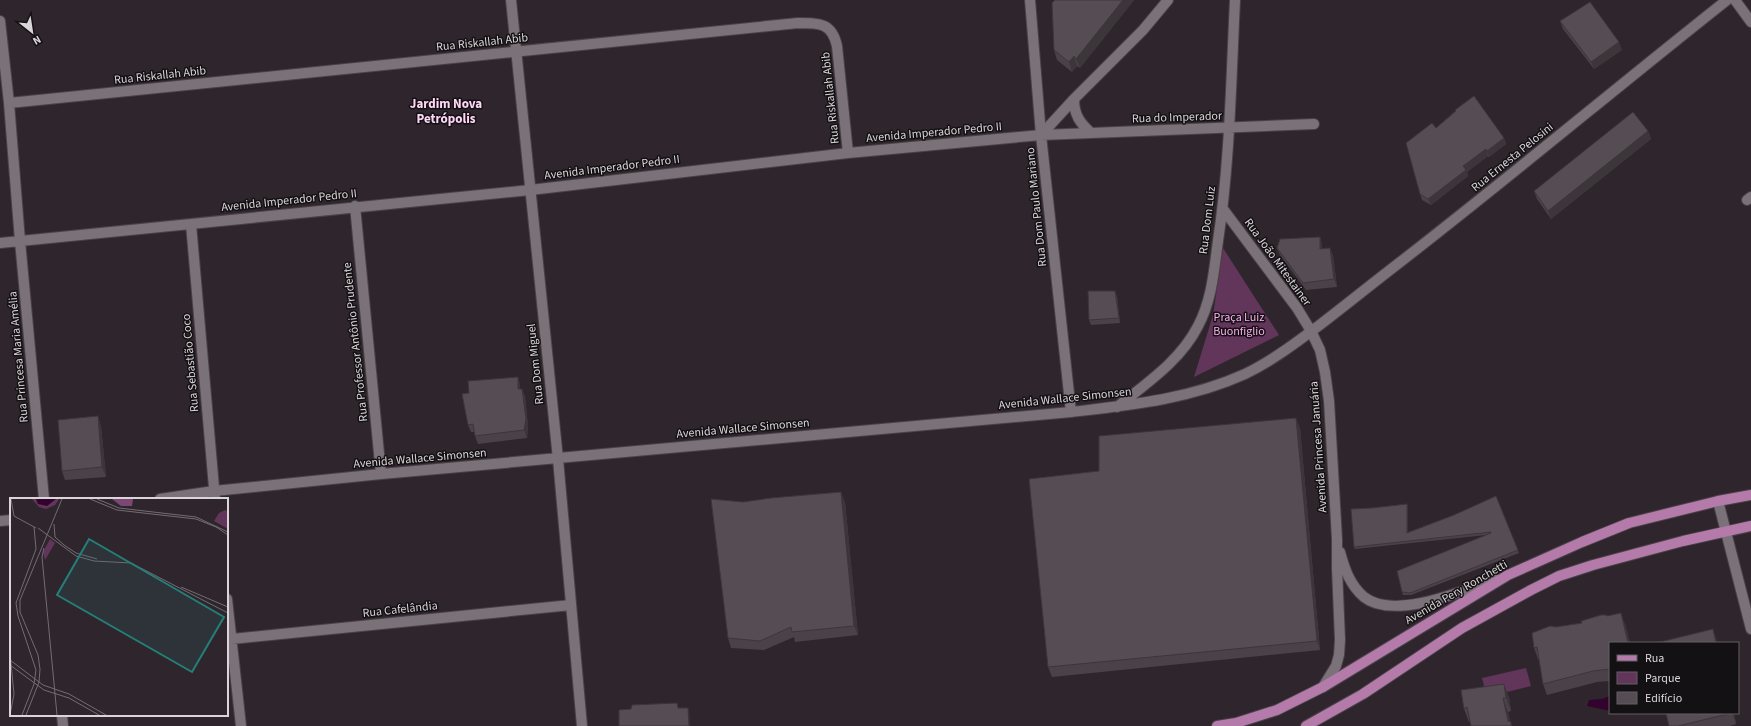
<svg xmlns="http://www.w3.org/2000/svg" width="1751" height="726" font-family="'Source Sans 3',sans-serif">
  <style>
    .green { fill: #61365a }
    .water { fill: #32032d }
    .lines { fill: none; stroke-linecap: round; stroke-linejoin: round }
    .minor-casing { stroke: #4a4248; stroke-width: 12 }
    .major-casing { stroke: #4a4248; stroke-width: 12 }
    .minor { stroke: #7b7279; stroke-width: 10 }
    .major { stroke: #b37aaa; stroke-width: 10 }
    .wall { fill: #4a4248 }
    .shaded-wall { fill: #3c363b }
    .building { fill: #564d54; stroke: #3c363b }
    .labels { text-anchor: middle; stroke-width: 3; stroke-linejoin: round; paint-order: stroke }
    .street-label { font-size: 12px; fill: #dad5d9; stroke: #141114 }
    .park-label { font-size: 12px; fill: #fcaeef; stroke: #141114 }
    .neighbourhood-label { font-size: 13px; font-weight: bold; fill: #fed6f6; stroke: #141114 }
    .inset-road { fill: none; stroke: #736c72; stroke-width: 1 }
    .view { fill: #238079; fill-opacity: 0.15; stroke: #238079; stroke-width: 2 }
    .inset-edge { fill: none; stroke: #dad5d9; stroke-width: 2 }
  </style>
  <rect width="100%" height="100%" fill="#2f262d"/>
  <path class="green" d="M 1223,248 L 1279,335 L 1194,377 L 1213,315 Z
    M 1526,668 L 1531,686 L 1487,697 L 1482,678 Z"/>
  <path class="water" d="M 1610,696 L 1610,711 L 1587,706 L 1589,700 L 1602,699 Z"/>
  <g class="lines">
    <g class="minor-casing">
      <path id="minor" d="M 511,0 L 558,459 L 582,726
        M 1030,0 L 1041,135 L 1071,412
        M 1735,0 L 1751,22
        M 0,21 L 9,103 L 20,241 L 44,499
        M 1074,99 C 1074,115 1080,123 1091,133
        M 9,103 L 798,23 C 820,23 832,23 837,46 L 848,153
        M 1041,135 L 1314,124
        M 1747,200 L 1751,197
        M 355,206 L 381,474
        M 1223,209 L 1297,308 L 1311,331 L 1320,350 L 1325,372 L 1329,401 L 1337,539 L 1337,568 L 1340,640 L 1339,655 L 1336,666 L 1323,687
        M 191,224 L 215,499
        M 0,243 L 530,190 L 848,153 L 1041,135 L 1074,99 L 1143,30 L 1168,0
        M 1117,407 C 1147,383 1181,360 1198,326 C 1212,300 1214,270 1218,241 C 1230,161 1231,81 1235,0
        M 160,499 L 214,491 L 381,474 L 1071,412 C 1131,405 1190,399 1245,374 C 1272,361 1297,342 1321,324 C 1347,304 1373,283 1399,263 C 1510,177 1617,87 1727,0
        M 1718,501 L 1751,629
        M 0,521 L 11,520
        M 1340,552 C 1345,570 1350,585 1364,597 C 1394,621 1465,590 1496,579
        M 227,599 L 241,726
        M 232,639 L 571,605
        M 62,715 L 63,726"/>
    </g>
    <g class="major-casing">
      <path id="major" d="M 1217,726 L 1236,723 L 1277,710 L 1323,687 L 1508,575 L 1582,542 L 1629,523 L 1718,501 L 1751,495
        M 1306,726 L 1363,694 L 1462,628 L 1531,590 L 1559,576 L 1593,565 L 1683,541 L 1751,526"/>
    </g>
    <use href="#minor" class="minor"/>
    <use href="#major" class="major"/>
  </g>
  <path class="wall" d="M 1055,0 L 1134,0 L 1080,68 L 1077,66 L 1072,72 L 1057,60 L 1054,50 Z
    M 1560,21 L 1622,50 L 1594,69 L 1563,29 Z
    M 1455,110 L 1504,138 L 1506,144 L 1489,157 L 1488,156 L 1467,172 L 1468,176 L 1431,205 L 1422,200 L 1420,194 L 1436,128 L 1455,111 Z
    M 1648,131 L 1651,139 L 1551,219 L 1537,199 L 1534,191 Z
    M 1320,237 L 1322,245 L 1322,249 L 1330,248 L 1333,256 L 1337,287 L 1306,290 L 1280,255 L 1277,248 Z
    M 1115,291 L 1117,296 L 1120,323 L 1091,325 L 1089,320 Z
    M 520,384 L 520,389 L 525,396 L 528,426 L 527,438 L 478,444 L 475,436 L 474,432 L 471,432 L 468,425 Z
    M 101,426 L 106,477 L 65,480 L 62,471 Z
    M 1300,428 L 1320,650 L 1052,677 L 1048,667 Z
    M 1496,496 L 1519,553 L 1411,595 L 1403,595 L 1402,592 L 1486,535 L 1355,549 L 1354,547 L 1372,508 L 1408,506 L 1408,532 L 1454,515 Z
    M 743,502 L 845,502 L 858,635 L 795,642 L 794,637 L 764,650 L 731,648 L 728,638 Z
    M 1607,616 L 1625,624 L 1630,643 L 1610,643 L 1610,681 L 1597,682 L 1547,695 L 1543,684 L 1539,659 L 1538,659 L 1534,648 L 1556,627 L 1582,623 Z
    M 1461,690 L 1509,697 L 1511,711 L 1508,712 L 1510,722 L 1512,726 L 1471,726 L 1470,722 L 1469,722 L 1464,709 Z
    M 1666,713 L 1734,713 L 1736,724 L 1730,726 L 1669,726 Z"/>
  <path class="shaded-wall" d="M 1123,0 L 1134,0 L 1080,68 L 1076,59 Z
    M 1619,42 L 1622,50 L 1594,69 L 1591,62 Z
    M 1074,56 L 1077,66 L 1072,72 L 1069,62 Z
    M 1648,131 L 1651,139 L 1551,219 L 1548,211 Z
    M 1504,138 L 1506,144 L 1489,157 L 1487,151 Z
    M 1486,149 L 1488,156 L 1467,172 L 1468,176 L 1431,205 L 1428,199 L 1463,166 Z
    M 1320,237 L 1322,245 L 1323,256 L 1320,249 Z
    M 1330,248 L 1333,256 L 1337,287 L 1334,279 Z
    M 1115,291 L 1117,296 L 1120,323 L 1119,318 Z
    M 518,377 L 520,384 L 520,397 L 518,389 Z
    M 522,389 L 525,396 L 528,426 L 527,438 L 524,430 Z
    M 98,416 L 101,426 L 106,477 L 102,467 Z
    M 1296,418 L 1300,428 L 1320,650 L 1317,641 Z
    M 841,492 L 845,502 L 858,635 L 854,626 Z
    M 1407,504 L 1408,506 L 1408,535 L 1407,533 Z
    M 1621,613 L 1625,624 L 1630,643 L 1628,643 Z
    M 1713,629 L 1717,641 L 1717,643 L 1716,643 Z
    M 1504,684 L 1509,697 L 1511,711 L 1506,698 Z
    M 1503,698 L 1508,712 L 1511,726 L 1508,721 Z
    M 688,708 L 689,711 L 690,726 L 689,726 Z
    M 1732,713 L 1734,713 L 1736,724 Z"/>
  <path class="building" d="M 1055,0 L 1123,0 L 1076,59 L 1074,56 L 1069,62 L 1054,50 L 1052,3 Z
    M 1590,2 L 1619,42 L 1591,62 L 1560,21 Z
    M 1474,96 L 1504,138 L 1487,151 L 1486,149 L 1463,166 L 1466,170 L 1428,199 L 1420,194 L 1406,143 L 1432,123 L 1436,128 L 1456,111 L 1455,110 Z
    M 1633,112 L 1648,131 L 1548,211 L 1534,191 Z
    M 1320,237 L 1320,249 L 1330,248 L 1334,279 L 1303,283 L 1277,248 L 1280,239 Z
    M 1088,291 L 1115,291 L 1119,318 L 1089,320 Z
    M 518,377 L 518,389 L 522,389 L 526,419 L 524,430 L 475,436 L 473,424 L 468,425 L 462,394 L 469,393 L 468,381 Z
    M 98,416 L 102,467 L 62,471 L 58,420 Z
    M 1296,418 L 1317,641 L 1048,667 L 1029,479 L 1099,471 L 1099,436 Z
    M 841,492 L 854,626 L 792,632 L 791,627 L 760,641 L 728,638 L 711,499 L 743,502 L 771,498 Z
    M 1496,496 L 1518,550 L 1410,593 L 1402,592 L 1397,571 L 1491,533 L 1491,532 L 1354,547 L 1351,509 L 1372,508 L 1407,504 L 1407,533 L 1454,515 Z
    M 1621,613 L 1628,643 L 1610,643 L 1610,669 L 1593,671 L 1543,684 L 1537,647 L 1534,648 L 1532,633 L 1550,626 L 1556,627 L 1582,623 L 1581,621 L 1601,615 L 1606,615 L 1607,616 Z
    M 1713,629 L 1716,643 L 1656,643 Z
    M 1504,684 L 1506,698 L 1503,698 L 1508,721 L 1511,722 L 1511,726 L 1471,726 L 1467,707 L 1464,709 L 1461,690 Z
    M 677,703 L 678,708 L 688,708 L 689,726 L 619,726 L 619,710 L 631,709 L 632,705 Z
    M 1666,713 L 1732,713 L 1678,726 L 1669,726 Z"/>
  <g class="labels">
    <g class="street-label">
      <text transform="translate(482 42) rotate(-6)" y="4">Rua Riskallah Abib</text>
      <text transform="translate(160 75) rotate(-6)" y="4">Rua Riskallah Abib</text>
      <text transform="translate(830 98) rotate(-96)" y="4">Rua Riskallah Abib</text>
      <text transform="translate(1177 117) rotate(-2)" y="4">Rua do Imperador</text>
      <text transform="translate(934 132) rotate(-5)" y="4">Avenida Imperador Pedro II</text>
      <text transform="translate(1512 157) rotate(-39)" y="4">Rua Ernesta Pelosini</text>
      <text transform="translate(612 167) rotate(-7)" y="4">Avenida Imperador Pedro II</text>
      <text transform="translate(289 200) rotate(-6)" y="4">Avenida Imperador Pedro II</text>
      <text transform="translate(1036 207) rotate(-96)" y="4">Rua Dom Paulo Mariano</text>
      <text transform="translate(1207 220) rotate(-83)" y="4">Rua Dom Luiz</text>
      <text transform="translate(1278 262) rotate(54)" y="4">Rua João Mitestainer</text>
      <text transform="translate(355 342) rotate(-96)" y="4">Rua Professor Antônio Prudente</text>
      <text transform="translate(18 357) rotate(-95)" y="4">Rua Princesa Maria Amélia</text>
      <text transform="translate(190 363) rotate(-95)" y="4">Rua Sebastião Coco</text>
      <text transform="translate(535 364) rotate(-96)" y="4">Rua Dom Miguel</text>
      <text transform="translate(1065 398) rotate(-6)" y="4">Avenida Wallace Simonsen</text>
      <text transform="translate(743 428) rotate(-5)" y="4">Avenida Wallace Simonsen</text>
      <text transform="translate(1318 447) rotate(-94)" y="4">Avenida Princesa Januária</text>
      <text transform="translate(420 458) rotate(-5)" y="4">Avenida Wallace Simonsen</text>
      <text transform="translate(1456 592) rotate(-30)" y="4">Avenida Pery Ronchetti</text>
      <text transform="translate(400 609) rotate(-6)" y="4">Rua Cafelândia</text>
    </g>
    <g class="park-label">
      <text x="1239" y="321">Praça Luiz<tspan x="1239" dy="14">Buonfiglio</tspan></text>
    </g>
    <g class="neighbourhood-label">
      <text x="446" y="108">Jardim Nova<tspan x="446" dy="15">Petrópolis</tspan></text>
    </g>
  </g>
  <g transform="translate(10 498)">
    <rect width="218" height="218" fill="#2f262d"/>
    <path d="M 22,1 L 49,1 L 45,7 L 36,11 L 29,9 ZM 215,12 L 218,13 L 218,31 L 204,23 L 209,15 ZM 40,41 L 45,45 L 35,62 L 33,54 Z" fill="#61365a"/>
    <path d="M 102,1 L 123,1 L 122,8 L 111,8 Z" fill="#7c4873"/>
    <path d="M 26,1 L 46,1 L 37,8 L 28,6 Z" fill="#32032d"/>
    <path class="inset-road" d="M 1,1 L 4,18 L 26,30M 80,1 L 107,12 L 186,21 L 206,29 L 218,37M 87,1 L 109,10 L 186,19 L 218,34M 44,26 L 45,39 L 54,47 L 66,55 L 87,61M 28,30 L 66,58 L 84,63 L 121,65 L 218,115M 34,50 L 32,59 L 47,217M 171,89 L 218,109M 0,155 L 4,196 L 0,217M 0,162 L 33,187 L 59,196 L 96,217M 0,167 L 34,192 L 59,200 L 89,217M 12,217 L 24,186 L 26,172 L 8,118 L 6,105 L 26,51 L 24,29M 16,217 L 29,184 L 30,171 L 28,157 L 10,114 L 10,102 L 52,1"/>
    <path class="view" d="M 79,41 L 214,119 L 182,174 L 47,97 Z"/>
    <rect width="218" height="218" class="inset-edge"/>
  </g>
  <rect x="1609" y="642" width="130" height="72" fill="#141114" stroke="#635f63"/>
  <rect x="1617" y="655" width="20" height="6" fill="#b37aaa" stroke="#635f63"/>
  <text x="1645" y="662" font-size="12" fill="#dad5d9">Rua</text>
  <rect x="1617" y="672" width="20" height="12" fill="#61365a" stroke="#635f63"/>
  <text x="1645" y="682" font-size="12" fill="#dad5d9">Parque</text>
  <rect x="1617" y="692" width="20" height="12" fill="#564d54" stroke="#635f63"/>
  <text x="1645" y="702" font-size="12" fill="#dad5d9">Edifício</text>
  <g transform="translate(32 32) rotate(150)" stroke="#141114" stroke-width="3" paint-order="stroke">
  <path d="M0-3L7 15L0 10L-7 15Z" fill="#dad5d9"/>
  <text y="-6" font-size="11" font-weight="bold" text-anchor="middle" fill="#dad5d9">N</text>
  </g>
</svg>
